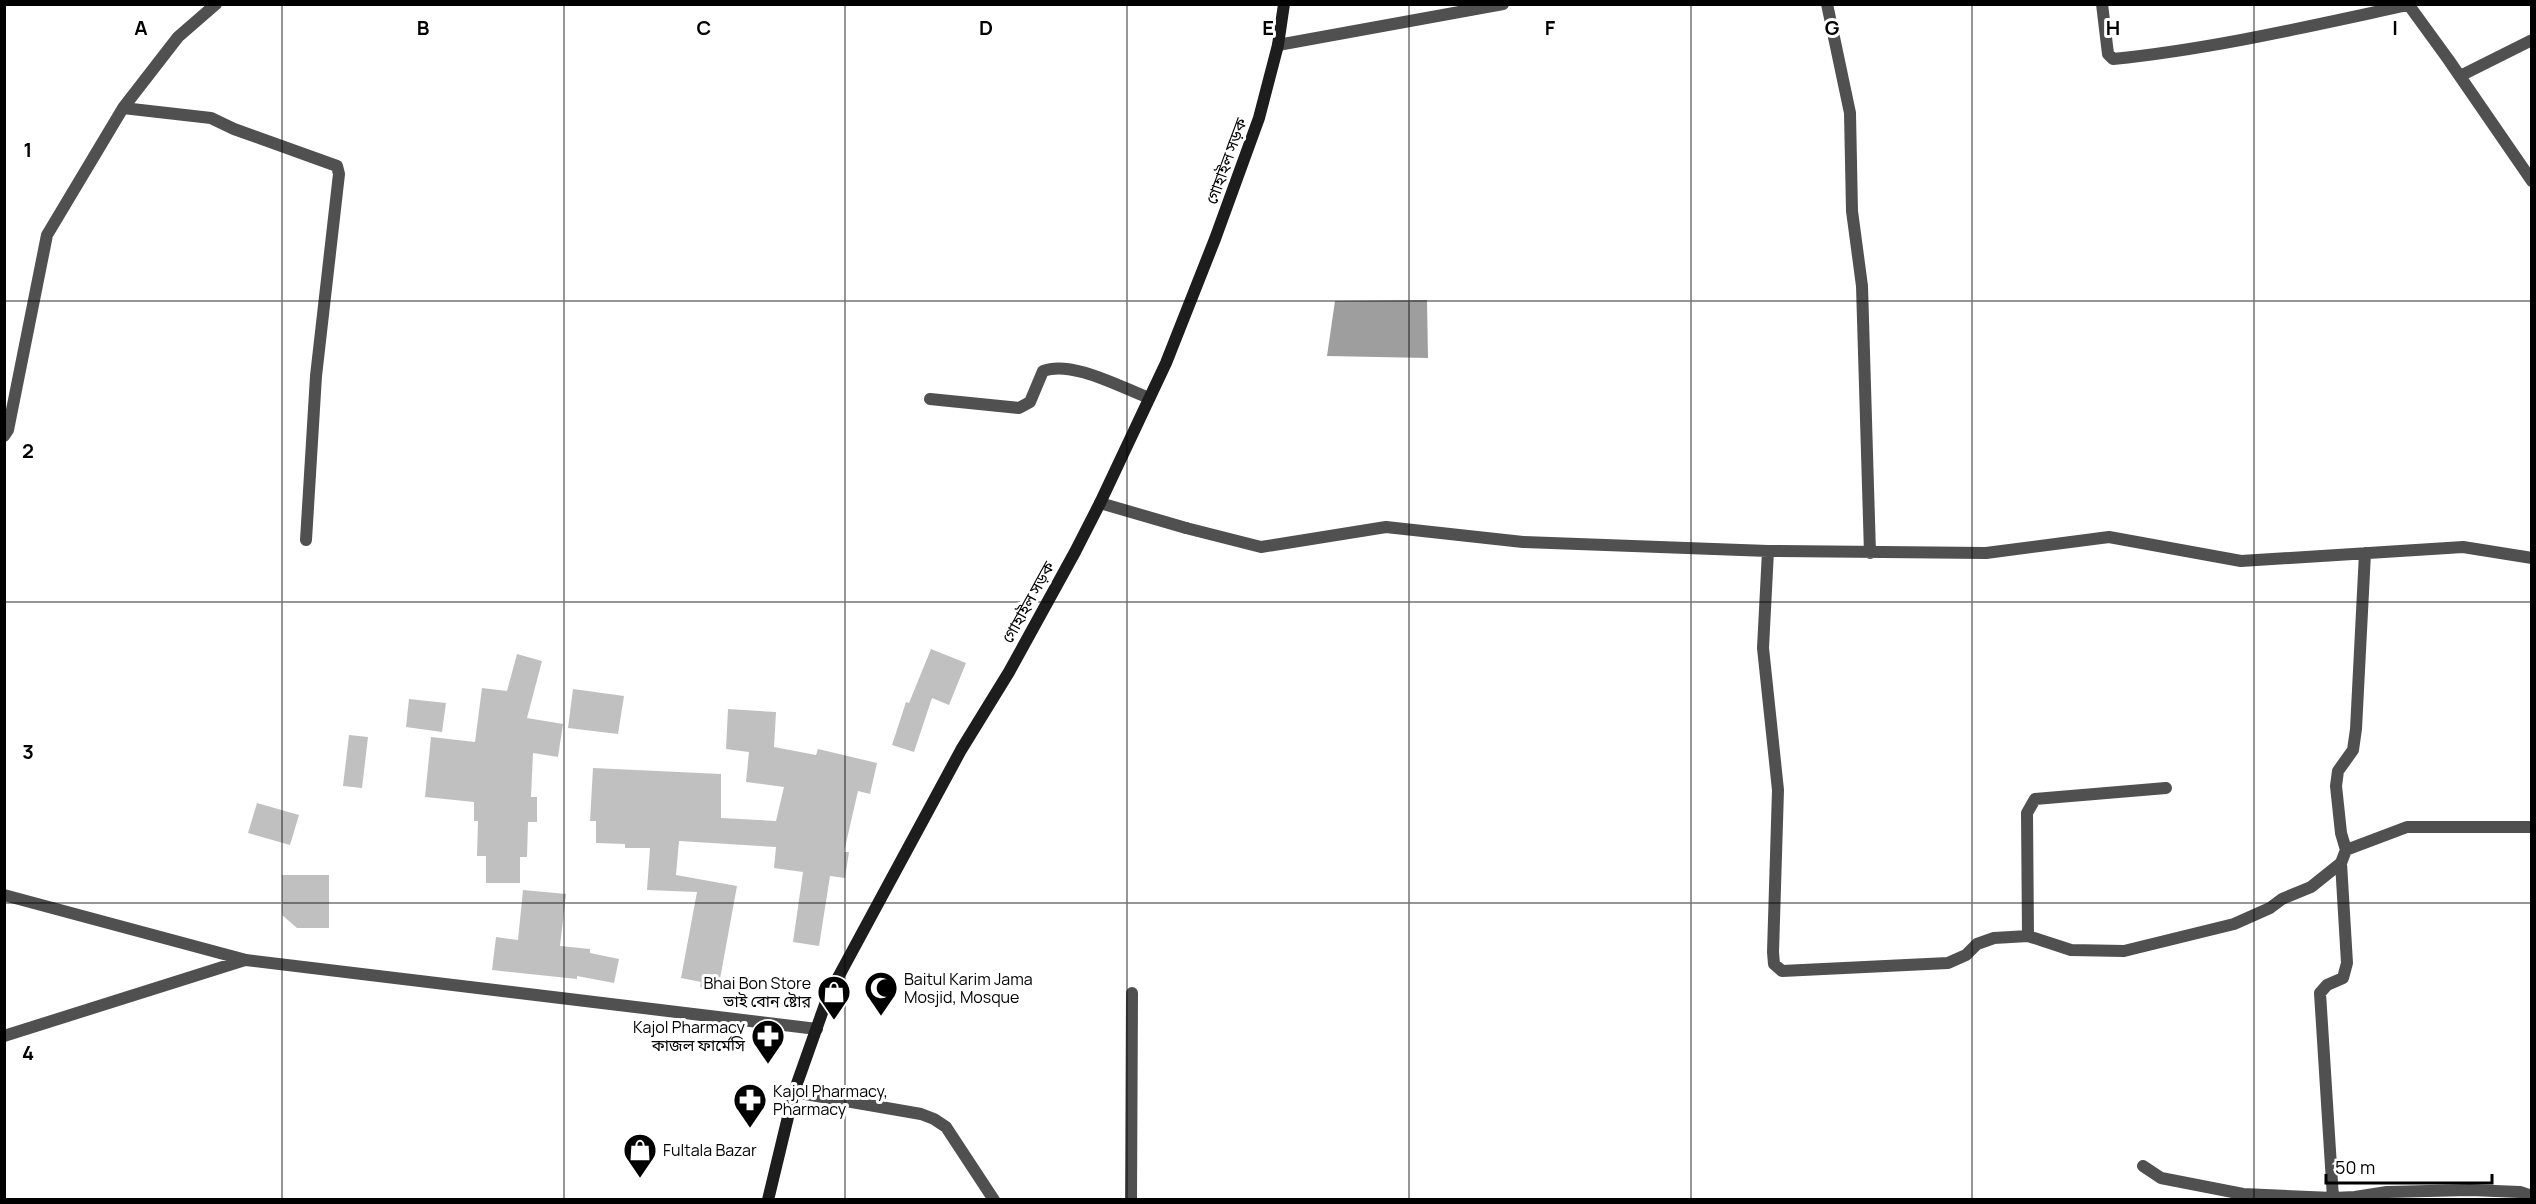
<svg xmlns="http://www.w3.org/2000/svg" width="2536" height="1204" font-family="Manrope,'Noto Sans Bengali',sans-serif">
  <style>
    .water { fill: #9e9e9e }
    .building { fill: #c0c0c0 }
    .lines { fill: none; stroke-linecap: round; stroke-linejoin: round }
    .pedestrian { stroke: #505050; stroke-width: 12 }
    .minor { stroke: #505050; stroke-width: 12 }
    .secondary { stroke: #1d1d1d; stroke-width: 12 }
    .grid { fill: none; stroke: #000; stroke-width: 1.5; stroke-opacity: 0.55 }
    .labels { text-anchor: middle; stroke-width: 6; stroke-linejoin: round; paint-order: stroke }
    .street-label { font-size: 16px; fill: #000; stroke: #fff }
    .poi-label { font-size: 16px; fill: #000; stroke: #fff; text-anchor: start }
    .grid-label { font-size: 20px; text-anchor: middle; font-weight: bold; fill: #000; stroke: #fff; stroke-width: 6; stroke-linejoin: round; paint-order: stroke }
  </style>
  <rect width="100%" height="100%" fill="#fff"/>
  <path class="water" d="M 1427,300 L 1428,358 L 1327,356 L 1335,301 Z"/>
  <path class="building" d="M 931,649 L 966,663 L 949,705 L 932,698 L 914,752 L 892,745 L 906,702 L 909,703 Z
    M 517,654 L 542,661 L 527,718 L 563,724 L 558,757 L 533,753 L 531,797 L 537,797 L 537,822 L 528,822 L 527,857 L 520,857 L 520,883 L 486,883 L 486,856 L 477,856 L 478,821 L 474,821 L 474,802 L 425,797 L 431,737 L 475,742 L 482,688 L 507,691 Z
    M 573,689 L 624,696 L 618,734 L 568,728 Z
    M 409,699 L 446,703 L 442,732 L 406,727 Z
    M 728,709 L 776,712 L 774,747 L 816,755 L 818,749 L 877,763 L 870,794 L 858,791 L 844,852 L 849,852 L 845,878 L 830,876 L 819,946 L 793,942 L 803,872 L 774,868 L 776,847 L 679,841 L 676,875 L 737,886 L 718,990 L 700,987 L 701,982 L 681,978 L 697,892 L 647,890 L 650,848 L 625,848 L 625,844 L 596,843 L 596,821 L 590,821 L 593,768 L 721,774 L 721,818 L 776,821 L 784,787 L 746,782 L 749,752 L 726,749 Z
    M 349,735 L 368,737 L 362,788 L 343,786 Z
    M 257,803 L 299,815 L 290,845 L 248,833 Z
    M 282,875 L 329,875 L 329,928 L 297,928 L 282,915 Z
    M 523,890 L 566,894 L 560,946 L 590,949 L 590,953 L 619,959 L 614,983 L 577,976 L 577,979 L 492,970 L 496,937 L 518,940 Z"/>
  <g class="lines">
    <path class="pedestrian" d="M 2460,76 L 2532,40
      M 1100,503 L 1186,528"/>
    <path class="minor" d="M 1827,4 L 1850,113 L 1852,211 L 1862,286 L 1870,553
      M 2102,4 L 2108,54 L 2113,59 C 2212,49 2310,26 2408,5
      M 2408,4 L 2448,59 L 2532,181
      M 1278,45 L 1503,4
      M 123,108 L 211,118 L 234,129 L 337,166 L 339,174 L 316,376 L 306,540
      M 930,399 L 1019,408 L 1030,402 L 1043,371 C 1072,360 1120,387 1149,398
      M 4,436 L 8,430 L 47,235 L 123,108 L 178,37 L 216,4
      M 1186,528 L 1261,547 L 1386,527 L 1523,542 L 1768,551 L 1986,553 L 2109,537 L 2241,561 L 2463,547 L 2532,558
      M 1768,551 L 1763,648 L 1778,790 L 1773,952 L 1774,964 L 1782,971 L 1948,963 L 1966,955 L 1977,944 L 1994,938 L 2028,936 L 2071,950 L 2124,951 L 2234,924 L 2270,908 L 2282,899 L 2311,887 L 2341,863
      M 2346,850 L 2407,827 L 2532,827
      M 4,895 L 246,960 L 817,1029
      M 2028,936 L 2027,813 L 2035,799 L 2166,788
      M 4,1036 L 245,960
      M 794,1092 L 921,1114 L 934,1119 L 946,1127 L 994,1200
      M 2143,1166 L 2161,1178 L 2243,1194 L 2333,1198 L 2355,1197 L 2387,1192 L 2470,1190 L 2520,1192 L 2532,1196
      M 2333,1198 L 2320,993 L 2327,985 L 2343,978 L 2347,963 L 2341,863 L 2346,850 L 2341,833 L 2336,786 L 2338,771 L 2353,750 L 2356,729 L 2365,553
      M 1131,1200 L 1132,993"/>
    <path class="secondary" d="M 768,1200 L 794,1092 L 828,996 L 961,750 L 1009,672 L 1075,552 L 1100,503 L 1166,363 L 1215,239 L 1259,118 L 1278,45 L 1284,4"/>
  </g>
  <path class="grid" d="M 282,4 L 282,1200M 564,4 L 564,1200M 845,4 L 845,1200M 1127,4 L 1127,1200M 1409,4 L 1409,1200M 1691,4 L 1691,1200M 1972,4 L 1972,1200M 2254,4 L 2254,1200M 4,301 L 2532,301M 4,602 L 2532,602M 4,903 L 2532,903"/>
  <defs>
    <g id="mosque-pin" transform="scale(1.725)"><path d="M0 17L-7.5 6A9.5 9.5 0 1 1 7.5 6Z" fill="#000" stroke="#fff"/><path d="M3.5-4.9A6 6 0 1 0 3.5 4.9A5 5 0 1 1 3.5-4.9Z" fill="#fff"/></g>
    <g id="shop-pin" transform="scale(1.725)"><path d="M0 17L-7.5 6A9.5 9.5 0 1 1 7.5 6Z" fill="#000" stroke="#fff"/><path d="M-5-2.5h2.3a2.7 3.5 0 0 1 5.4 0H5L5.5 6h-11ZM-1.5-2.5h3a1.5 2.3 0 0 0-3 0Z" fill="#fff"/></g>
    <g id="pharmacy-pin" transform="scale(1.725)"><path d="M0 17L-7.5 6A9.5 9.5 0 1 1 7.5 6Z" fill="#000" stroke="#fff"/><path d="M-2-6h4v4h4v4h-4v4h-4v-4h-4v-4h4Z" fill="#fff"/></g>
  </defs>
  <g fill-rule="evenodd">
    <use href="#mosque-pin" x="881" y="988"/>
    <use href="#shop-pin" x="834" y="992"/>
    <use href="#pharmacy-pin" x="768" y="1036"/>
    <use href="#pharmacy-pin" x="750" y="1100"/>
    <use href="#shop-pin" x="640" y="1150"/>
  </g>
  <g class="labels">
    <g class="street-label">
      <text transform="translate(1226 161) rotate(-70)" y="6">গোহাইল সড়ক</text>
      <text transform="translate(1028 602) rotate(-61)" y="6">গোহাইল সড়ক</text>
    </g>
    <g class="poi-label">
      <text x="904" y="985">Baitul Karim Jama<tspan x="904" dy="18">Mosjid, Mosque</tspan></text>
      <text x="811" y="989" text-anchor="end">Bhai Bon Store<tspan x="811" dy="18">ভাই বোন ষ্টোর</tspan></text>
      <text x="745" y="1033" text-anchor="end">Kajol Pharmacy<tspan x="745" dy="18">কাজল ফার্মেসি</tspan></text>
      <text x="773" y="1097">Kajol Pharmacy,<tspan x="773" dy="18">Pharmacy</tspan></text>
      <text x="663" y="1156">Fultala Bazar</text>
    </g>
  </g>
  <g class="grid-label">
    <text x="141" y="35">A</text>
    <text x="423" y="35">B</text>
    <text x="704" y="35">C</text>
    <text x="986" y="35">D</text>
    <text x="1268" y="35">E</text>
    <text x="1550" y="35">F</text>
    <text x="1832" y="35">G</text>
    <text x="2113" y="35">H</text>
    <text x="2395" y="35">I</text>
    <text x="28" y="157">1</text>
    <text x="28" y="458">2</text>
    <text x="28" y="759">3</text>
    <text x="28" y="1060">4</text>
  </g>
  <rect width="2536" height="1204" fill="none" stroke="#000000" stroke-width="12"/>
  <path d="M2326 1174v9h166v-9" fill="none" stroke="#000000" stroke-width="3"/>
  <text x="2335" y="1174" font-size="18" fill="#000000" stroke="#ffffff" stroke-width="4.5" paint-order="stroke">50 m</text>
</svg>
